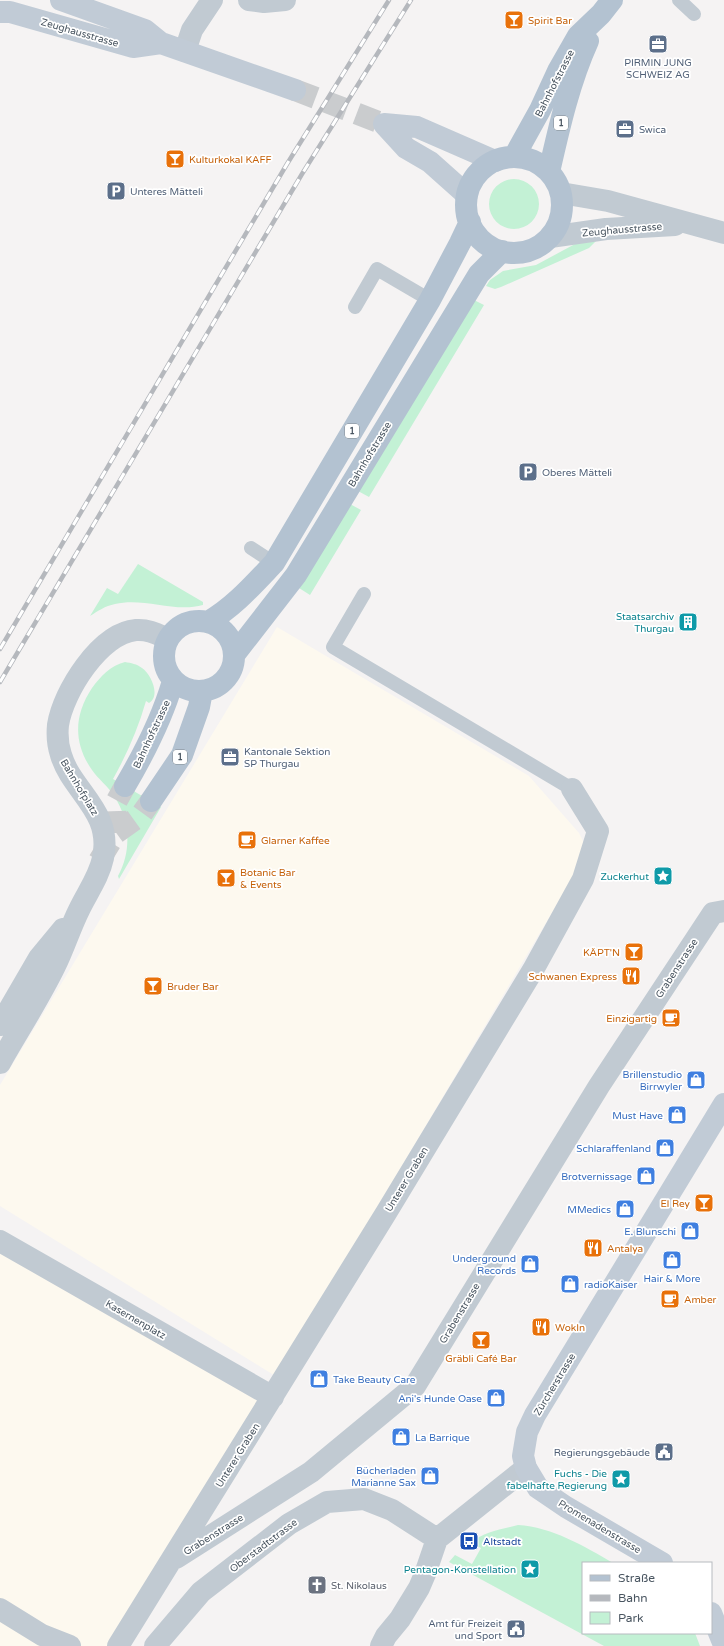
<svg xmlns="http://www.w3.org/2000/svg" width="724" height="1646" font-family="'Varela Round',sans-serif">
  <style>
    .commercial { fill: #fdf9ef }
    .green { fill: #c3f1d5 }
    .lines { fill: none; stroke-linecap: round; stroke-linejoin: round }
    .secondary-tunnel { stroke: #caccce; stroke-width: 22; stroke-dasharray: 22 11; stroke-linecap: butt }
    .primary-tunnel { stroke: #caccce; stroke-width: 22; stroke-dasharray: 22 11; stroke-linecap: butt }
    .lane { stroke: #c1cad2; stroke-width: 14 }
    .street { stroke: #c1cad2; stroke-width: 22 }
    .secondary { stroke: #c1cbd6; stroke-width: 22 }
    .primary { stroke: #b3c2d1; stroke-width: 22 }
    .rail-casing { stroke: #b5b8bd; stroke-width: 4.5 }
    .rail { stroke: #fff; stroke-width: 3; stroke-dasharray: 9; stroke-linecap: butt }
    .labels { text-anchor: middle; stroke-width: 3.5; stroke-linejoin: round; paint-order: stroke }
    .shield { fill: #fff; stroke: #808990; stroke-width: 1 }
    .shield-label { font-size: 9px; font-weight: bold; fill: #4a5661 }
    .food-label { font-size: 10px; fill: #c56008; stroke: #fff; text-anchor: start }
    .street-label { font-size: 10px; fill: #4a5661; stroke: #fff }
    .service-label { font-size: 10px; fill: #4e5e75; stroke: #fff; text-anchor: start }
    .culture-label { font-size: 10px; fill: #0d838f; stroke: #fff; text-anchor: end }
    .shop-label { font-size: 10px; fill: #366cbe; stroke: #fff; text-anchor: end }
    .transit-label { font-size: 10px; fill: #164399; stroke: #fff; text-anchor: start }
    .worship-label { font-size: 10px; fill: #5b616d; stroke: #fff; text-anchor: start }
  </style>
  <rect width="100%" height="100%" fill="#f5f3f3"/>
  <path class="commercial" d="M 277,627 L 529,776 L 579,833 L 583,841 L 586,855 L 277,1377 L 0,1206 L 0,1085 Z
    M 0,1241 L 273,1397 L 118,1646 L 0,1646 Z"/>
  <path class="green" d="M489 204a25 25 0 1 1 50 0a25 25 0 1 1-50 0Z
    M 596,241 L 589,248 L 501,287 L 495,289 L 486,286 L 490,280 L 503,271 L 536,265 L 575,244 Z
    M 472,299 L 484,305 L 369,497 L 358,491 Z
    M 350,504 L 361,510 L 310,595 L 299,588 Z
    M 138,564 L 203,602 L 203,605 C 174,613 144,597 115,604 C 105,606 98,611 90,616 L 107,588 L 118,594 Z
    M 125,662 C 131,663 137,664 142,668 C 151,674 161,696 149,703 L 146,701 C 138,729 127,754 113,779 L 161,807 L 119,879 L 118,876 C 132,851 130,820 114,796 C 108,786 98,779 92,770 C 73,743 74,715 92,688 C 101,676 110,666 125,662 Z
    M 518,1525 C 552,1527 584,1546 613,1563 L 583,1563 L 583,1633 L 695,1633 L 700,1646 L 604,1646 L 449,1562 L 455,1555 L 472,1564 L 481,1548 L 470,1543 C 483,1532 502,1529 518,1525 Z"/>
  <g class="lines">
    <path class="secondary-tunnel" d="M 295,90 L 384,124"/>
    <path class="primary-tunnel" d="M 116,833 L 115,804 L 125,786
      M 99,861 L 116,833 L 141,815 L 151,801"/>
    <path class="lane" d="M 679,0 L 694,14
      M 355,307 L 377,269 L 430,300
      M 251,548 L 274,563
      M 364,594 L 333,647 L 572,789"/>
    <path class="street" d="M 249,0 L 264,2 L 285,0
      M 185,51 L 192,30 L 212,0
      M 561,193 L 608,201 L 724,233
      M 550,237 L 606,229 L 675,225
      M 0,1025 L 39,958 L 63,929
      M 0,1063 C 18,1031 39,999 55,966 C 64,948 70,928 79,910 C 87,893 99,877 103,858 C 113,811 72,792 61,755 C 58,746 57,735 58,725 C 63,692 100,633 136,630 C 148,629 157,634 168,639
      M 0,1241 L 273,1397
      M 176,1558 L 311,1472 L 415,1386 L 599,1086 L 713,913 L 724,911
      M 0,1609 L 42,1635 L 70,1646
      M 118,1646 L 386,1213 L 533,970 L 583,879 L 598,831 L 572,789
      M 155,1646 L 201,1592 L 289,1524 L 327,1502 L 364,1499 L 392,1510 L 437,1539
      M 381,1646 L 386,1636 L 400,1619 L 419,1588 L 425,1574 L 437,1539 L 526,1468"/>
    <path class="secondary" d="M 61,0 L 145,30 L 161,43 L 295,90
      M 0,12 L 10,12 L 133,47 L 161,43
      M 384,124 L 417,127 L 495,161
      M 384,124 L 406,148 L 430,162 L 467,195
      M 662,1563 L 566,1507 L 538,1488 L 526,1468 L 523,1456 L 527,1432 L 535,1415 L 724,1104
      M 711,1613 L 724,1645"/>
    <path class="primary" d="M 514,157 L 540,110 L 558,71 L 578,36 L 601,14 L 612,0
      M466 205a48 48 0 1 1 96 0a48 48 0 1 1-96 0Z
      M 549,172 C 559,128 569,83 588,41
      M164 656a35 35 0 1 1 70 0a35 35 0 1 1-70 0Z
      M 208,622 C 234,607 253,585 274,563 L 430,300 L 460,243 L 470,222
      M 234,655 L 296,575 L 479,274 L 502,251
      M 125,786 C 145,752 162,719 173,681
      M 151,801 L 182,755 L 199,707 L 202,691"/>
    <g class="rail-casing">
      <path id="rail" d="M 0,649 L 287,164 L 389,0
        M 0,682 L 302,174 L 411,0"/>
    </g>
    <use href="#rail" class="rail"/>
  </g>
  <defs>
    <g id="bar-square" transform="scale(1)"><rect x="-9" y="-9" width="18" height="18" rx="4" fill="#e8710a" stroke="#fff"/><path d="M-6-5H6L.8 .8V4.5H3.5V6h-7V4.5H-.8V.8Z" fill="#fff"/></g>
    <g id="office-square" transform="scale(1)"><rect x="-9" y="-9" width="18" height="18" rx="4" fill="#5c6f8a" stroke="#fff"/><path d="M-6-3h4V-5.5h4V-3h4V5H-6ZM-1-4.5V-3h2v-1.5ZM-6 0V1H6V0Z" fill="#fff"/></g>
    <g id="parking-square" transform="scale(1)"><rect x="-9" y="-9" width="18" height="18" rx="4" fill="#5c6f8a" stroke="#fff"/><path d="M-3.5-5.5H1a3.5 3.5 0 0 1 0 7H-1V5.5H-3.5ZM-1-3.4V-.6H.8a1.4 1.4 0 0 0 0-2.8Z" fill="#fff"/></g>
    <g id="building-square" transform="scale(1)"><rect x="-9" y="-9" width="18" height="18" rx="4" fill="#0f9aa8" stroke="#fff"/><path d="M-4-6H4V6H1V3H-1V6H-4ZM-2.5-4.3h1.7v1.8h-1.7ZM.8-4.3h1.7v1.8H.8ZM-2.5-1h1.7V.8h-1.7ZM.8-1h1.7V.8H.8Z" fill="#fff"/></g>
    <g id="cafe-square" transform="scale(1)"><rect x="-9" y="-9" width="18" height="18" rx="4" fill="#e8710a" stroke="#fff"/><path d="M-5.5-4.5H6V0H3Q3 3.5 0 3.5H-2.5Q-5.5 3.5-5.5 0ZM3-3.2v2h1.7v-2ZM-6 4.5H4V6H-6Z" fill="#fff"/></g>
    <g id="sight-square" transform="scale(1)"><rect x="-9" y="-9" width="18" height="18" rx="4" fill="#0f9aa8" stroke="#fff"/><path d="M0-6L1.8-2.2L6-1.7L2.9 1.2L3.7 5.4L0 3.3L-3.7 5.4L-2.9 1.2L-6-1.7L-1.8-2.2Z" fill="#fff"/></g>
    <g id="restaurant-square" transform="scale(1)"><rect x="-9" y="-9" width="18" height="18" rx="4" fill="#e8710a" stroke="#fff"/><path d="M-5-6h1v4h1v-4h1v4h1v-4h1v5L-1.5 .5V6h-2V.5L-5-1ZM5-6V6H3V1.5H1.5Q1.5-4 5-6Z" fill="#fff"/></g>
    <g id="shop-square" transform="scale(1)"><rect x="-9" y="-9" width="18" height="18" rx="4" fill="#3f7fe0" stroke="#fff"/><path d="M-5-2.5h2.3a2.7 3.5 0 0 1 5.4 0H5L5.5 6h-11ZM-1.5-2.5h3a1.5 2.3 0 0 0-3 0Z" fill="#fff"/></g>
    <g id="civic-square" transform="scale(1)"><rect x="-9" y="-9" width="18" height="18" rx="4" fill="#5c6f8a" stroke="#fff"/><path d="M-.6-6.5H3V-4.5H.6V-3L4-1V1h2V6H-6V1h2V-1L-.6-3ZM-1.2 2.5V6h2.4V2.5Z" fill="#fff"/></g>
    <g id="bus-square" transform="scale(1)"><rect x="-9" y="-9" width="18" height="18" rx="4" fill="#1a4fb4" stroke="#fff"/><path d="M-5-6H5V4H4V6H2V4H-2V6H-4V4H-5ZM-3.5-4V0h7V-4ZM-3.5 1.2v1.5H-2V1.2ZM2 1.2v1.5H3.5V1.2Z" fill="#fff"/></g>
    <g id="church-square" transform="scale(1)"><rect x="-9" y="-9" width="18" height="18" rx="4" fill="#6b7280" stroke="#fff"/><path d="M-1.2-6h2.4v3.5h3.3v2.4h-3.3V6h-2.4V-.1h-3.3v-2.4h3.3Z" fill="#fff"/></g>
  </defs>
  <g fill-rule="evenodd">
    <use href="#bar-square" x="514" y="20"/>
    <use href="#office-square" x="658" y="44"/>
    <use href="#office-square" x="625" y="129"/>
    <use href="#bar-square" x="175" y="159"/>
    <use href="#parking-square" x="116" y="191"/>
    <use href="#parking-square" x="528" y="472"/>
    <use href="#building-square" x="688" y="622"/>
    <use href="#office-square" x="230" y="757"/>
    <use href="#cafe-square" x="247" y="840"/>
    <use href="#sight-square" x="663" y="876"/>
    <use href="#bar-square" x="226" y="878"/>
    <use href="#bar-square" x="634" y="952"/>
    <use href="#restaurant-square" x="631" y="976"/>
    <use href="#bar-square" x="153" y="986"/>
    <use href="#cafe-square" x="671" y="1018"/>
    <use href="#shop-square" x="696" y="1080"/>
    <use href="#shop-square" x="677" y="1115"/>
    <use href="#shop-square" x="665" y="1148"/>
    <use href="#shop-square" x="646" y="1176"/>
    <use href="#bar-square" x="704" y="1203"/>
    <use href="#shop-square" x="625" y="1209"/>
    <use href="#shop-square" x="690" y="1231"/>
    <use href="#restaurant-square" x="593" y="1248"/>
    <use href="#shop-square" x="672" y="1260"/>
    <use href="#shop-square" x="530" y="1264"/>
    <use href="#shop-square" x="570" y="1284"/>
    <use href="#cafe-square" x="670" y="1299"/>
    <use href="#restaurant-square" x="541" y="1327"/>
    <use href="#bar-square" x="481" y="1340"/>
    <use href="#shop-square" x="319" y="1379"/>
    <use href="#shop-square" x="496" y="1398"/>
    <use href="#shop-square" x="401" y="1437"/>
    <use href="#civic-square" x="664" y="1452"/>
    <use href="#shop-square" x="430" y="1476"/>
    <use href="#sight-square" x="621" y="1479"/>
    <use href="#bus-square" x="469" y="1541"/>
    <use href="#sight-square" x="530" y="1569"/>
    <use href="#church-square" x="317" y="1585"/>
    <use href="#civic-square" x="516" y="1629"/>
  </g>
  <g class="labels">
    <g class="shield">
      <rect x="554" y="116" width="14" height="14" rx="3"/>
      <rect x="345" y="424" width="14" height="14" rx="3"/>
      <rect x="173" y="750" width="14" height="14" rx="3"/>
    </g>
    <g class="shield-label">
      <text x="561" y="126">1</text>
      <text x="352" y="434">1</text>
      <text x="180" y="760">1</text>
    </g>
    <g class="food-label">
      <text x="528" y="24">Spirit Bar</text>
      <text x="189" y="163">Kulturkokal KAFF</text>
      <text x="261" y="844">Glarner Kaffee</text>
      <text x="240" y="876">Botanic Bar<tspan x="240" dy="12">&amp; Events</tspan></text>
      <text x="620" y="956" text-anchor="end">KÄPT'N</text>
      <text x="617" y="980" text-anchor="end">Schwanen Express</text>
      <text x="167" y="990">Bruder Bar</text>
      <text x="657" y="1022" text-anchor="end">Einzigartig</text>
      <text x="690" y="1207" text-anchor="end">El Rey</text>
      <text x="607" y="1252">Antalya</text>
      <text x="684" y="1303">Amber</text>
      <text x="555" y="1331">WokIn</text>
      <text x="481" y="1362" text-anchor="middle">Gräbli Café Bar</text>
    </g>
    <g class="street-label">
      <text transform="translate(80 32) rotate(16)" y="4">Zeughausstrasse</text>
      <text transform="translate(554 83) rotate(-63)" y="4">Bahnhofstrasse</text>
      <text transform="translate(622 229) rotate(-5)" y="4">Zeughausstrasse</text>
      <text transform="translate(369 454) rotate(-59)" y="4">Bahnhofstrasse</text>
      <text transform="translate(151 734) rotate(-65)" y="4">Bahnhofstrasse</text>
      <text transform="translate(80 787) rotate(59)" y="4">Bahnhofplatz</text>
      <text transform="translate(676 968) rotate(-57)" y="4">Grabenstrasse</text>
      <text transform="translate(406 1179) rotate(-59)" y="4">Unterer Graben</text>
      <text transform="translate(459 1313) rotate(-59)" y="4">Grabenstrasse</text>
      <text transform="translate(136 1319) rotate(30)" y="4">Kasernenplatz</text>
      <text transform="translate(554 1384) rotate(-59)" y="4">Zürcherstrasse</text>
      <text transform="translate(237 1455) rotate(-58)" y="4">Unterer Graben</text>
      <text transform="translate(600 1526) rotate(31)" y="4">Promenadenstrasse</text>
      <text transform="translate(213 1534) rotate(-32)" y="4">Grabenstrasse</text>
      <text transform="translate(263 1545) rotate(-37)" y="4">Oberstadtstrasse</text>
    </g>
    <g class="service-label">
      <text x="658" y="66" text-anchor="middle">PIRMIN JUNG<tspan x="658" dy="12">SCHWEIZ AG</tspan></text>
      <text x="639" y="133">Swica</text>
      <text x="130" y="195">Unteres Mätteli</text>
      <text x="542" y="476">Oberes Mätteli</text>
      <text x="244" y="755">Kantonale Sektion<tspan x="244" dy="12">SP Thurgau</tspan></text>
      <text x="650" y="1456" text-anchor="end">Regierungsgebäude</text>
      <text x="502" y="1627" text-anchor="end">Amt für Freizeit<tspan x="502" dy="12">und Sport</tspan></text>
    </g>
    <g class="culture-label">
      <text x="674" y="620">Staatsarchiv<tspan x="674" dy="12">Thurgau</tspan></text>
      <text x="649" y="880">Zuckerhut</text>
      <text x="607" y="1477">Fuchs - Die<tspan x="607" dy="12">fabelhafte Regierung</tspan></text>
      <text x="516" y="1573">Pentagon-Konstellation</text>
    </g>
    <g class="shop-label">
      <text x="682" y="1078">Brillenstudio<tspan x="682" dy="12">Birrwyler</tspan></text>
      <text x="663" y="1119">Must Have</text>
      <text x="651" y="1152">Schlaraffenland</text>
      <text x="632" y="1180">Brotvernissage</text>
      <text x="611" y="1213">MMedics</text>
      <text x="676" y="1235">E. Blunschi</text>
      <text x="516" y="1262">Underground<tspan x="516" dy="12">Records</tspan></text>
      <text x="672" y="1282" text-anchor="middle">Hair &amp; More</text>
      <text x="584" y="1288" text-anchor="start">radioKaiser</text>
      <text x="333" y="1383" text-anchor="start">Take Beauty Care</text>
      <text x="482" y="1402">Ani's Hunde Oase</text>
      <text x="415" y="1441" text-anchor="start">La Barrique</text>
      <text x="416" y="1474">Bücherladen<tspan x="416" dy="12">Marianne Sax</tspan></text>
    </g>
    <g class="transit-label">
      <text x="483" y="1545">Altstadt</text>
    </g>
    <g class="worship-label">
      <text x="331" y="1589">St. Nikolaus</text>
    </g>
  </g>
  <rect x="582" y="1562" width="130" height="72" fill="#ffffff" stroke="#b7bbc0"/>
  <rect x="590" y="1575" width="20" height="6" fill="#b3c2d1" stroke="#b7bbc0"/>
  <text x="618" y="1582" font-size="12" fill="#4a5661">Straße</text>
  <rect x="590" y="1595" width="20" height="6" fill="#b5b8bd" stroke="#b7bbc0"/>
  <text x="618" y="1602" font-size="12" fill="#4a5661">Bahn</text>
  <rect x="590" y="1612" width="20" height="12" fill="#c3f1d5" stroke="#b7bbc0"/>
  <text x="618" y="1622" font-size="12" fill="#4a5661">Park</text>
</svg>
